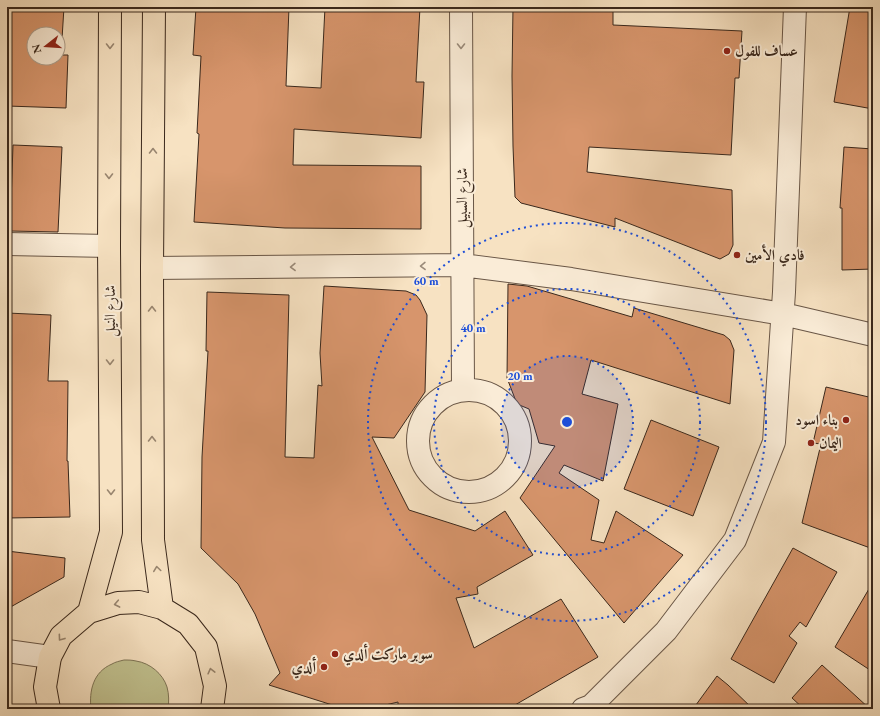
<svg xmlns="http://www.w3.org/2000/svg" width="880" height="716" font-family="'EB Garamond',Amiri,serif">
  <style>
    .green { fill: #c1c290; stroke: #7e7556 }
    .building { fill: #d7956c; stroke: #3a281c; fill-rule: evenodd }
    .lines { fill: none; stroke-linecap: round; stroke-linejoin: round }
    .minor-casing { stroke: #695646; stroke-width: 24 }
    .major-casing { stroke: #3a281c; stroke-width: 24 }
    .minor { stroke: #faecd7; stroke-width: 22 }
    .major { stroke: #f7e2c2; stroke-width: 22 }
    .oneway { stroke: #98856f }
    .oneway2 { stroke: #9a8a7a }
    .ring { fill: none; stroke: #1d4ed8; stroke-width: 2; stroke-dasharray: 2 4 }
    .poi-dot { fill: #8f2418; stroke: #faecd7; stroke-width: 1.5 }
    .labels { text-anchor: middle; stroke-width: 4; stroke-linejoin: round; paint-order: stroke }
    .poi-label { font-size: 15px; font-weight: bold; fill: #3a281c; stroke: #faecd7; text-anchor: start }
    .street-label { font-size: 15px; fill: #3a281c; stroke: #faecd7 }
    .centre { fill: #1d4ed8; stroke: #faecd7; stroke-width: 2 }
    .ring-label { font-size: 12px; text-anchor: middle; font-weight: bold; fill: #1d4ed8; stroke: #faecd7; stroke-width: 4; stroke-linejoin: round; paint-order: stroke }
  </style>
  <rect width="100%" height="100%" fill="#f7e2c2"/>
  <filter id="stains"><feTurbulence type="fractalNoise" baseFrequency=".005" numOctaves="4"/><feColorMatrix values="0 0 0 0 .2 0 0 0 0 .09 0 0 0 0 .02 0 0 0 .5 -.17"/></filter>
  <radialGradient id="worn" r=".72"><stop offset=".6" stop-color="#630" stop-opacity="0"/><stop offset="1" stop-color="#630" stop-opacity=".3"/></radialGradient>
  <path class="green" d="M 124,660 C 128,660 132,660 136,661 C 150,663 163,674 167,687 C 169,694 169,702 168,709 L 91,709 C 89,691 93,672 112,664 C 115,662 120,661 124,660 Z"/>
  <path class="building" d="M 7,7 L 64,7 L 61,55 L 68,55 L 66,108 L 7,106 ZM 34,34 L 58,34 L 58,58 L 34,58 Z
    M 196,7 L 289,7 L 286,86 L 321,88 L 325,7 L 420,7 L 416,82 L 424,82 L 421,138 L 294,129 L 293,165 L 421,166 L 421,229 L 285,228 L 194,222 L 199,134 L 197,133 L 201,56 L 193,55 Z
    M 513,7 L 613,7 L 613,25 L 742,31 L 739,78 L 735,78 L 731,155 L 589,147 L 587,172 L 732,190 L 733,245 L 729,254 L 720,259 L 615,218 L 615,227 L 521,203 L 515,197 L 513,146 L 512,76 Z
    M 850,7 L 873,7 L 873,109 L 834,102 Z
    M 13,145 L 62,147 L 58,232 L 10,231 Z
    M 844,147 L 873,149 L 873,269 L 842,270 L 842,208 L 840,208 Z
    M 508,284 L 527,286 L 632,317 L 634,308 L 724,335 L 730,340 L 734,350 L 730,404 L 591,360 L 582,394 L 618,404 L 603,481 L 564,465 L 559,473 L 599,500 L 591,540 L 604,543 L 616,511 L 683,555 L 624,623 L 520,498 L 555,446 L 539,443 L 529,409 L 517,404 L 507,378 Z
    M 324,286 L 406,291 L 416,295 L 420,300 L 427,315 L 425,392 L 394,438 L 372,437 L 409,510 L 475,531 L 505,511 L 533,555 L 477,587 L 478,594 L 456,598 L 474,648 L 561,599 L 598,657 L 515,705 L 487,709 L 398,709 L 398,702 L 369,709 L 345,709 L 269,685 L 280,673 L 255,614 L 238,584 L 201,548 L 202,457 L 208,351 L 206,351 L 207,292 L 289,295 L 285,457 L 314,458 L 318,385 L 322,386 L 320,353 Z
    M 7,313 L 51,315 L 48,381 L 68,381 L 67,461 L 68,461 L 70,517 L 7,518 Z
    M 826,387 L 873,398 L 873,549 L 802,523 L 821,444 L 813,443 Z
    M 651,420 L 719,447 L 693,516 L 624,489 Z
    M 793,548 L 837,572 L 806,627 L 800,622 L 789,636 L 797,643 L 774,683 L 731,659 Z
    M 7,551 L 65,558 L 64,577 L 7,609 Z
    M 873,582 L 873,672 L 835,647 Z
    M 822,665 L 870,709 L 804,709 L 792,698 Z
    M 717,676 L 728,685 L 753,709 L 693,709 Z"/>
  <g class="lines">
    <g class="minor-casing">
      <path id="minor" d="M 461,7 L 463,389
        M 7,244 L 109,246
        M 152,268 L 462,265 L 571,279 L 783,314 L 873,335
        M418 441a51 51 0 1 1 102 0a51 51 0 1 1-102 0Z
        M 7,651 L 50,657
        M 583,709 L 591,706 L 666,631 L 735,540 L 774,442 L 784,292 L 795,7"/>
    </g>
    <g class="major-casing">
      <path id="major" d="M 154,7 L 152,268 L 153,540 L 162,608
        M 89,612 L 111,532 L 109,246 L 110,7
        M 49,709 L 45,687 L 50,657 L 61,636 L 89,612 L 118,603 L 139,602 L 162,608 L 188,624 L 206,647 L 215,686 L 212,709"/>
    </g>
    <use href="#minor" class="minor"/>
    <use href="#major" class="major"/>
  </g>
  <defs><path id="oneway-chevron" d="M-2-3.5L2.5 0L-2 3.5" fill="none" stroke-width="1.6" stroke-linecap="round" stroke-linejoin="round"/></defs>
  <g class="oneway">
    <use href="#oneway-chevron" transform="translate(110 46) rotate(90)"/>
    <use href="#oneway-chevron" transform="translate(153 151) rotate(-90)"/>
    <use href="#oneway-chevron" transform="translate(109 176) rotate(90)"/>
    <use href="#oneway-chevron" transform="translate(152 309) rotate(-90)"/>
    <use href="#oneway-chevron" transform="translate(110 362) rotate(90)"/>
    <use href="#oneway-chevron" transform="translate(152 439) rotate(-90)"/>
    <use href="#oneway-chevron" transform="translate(111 492) rotate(90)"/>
    <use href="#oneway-chevron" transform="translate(157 569) rotate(-98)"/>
    <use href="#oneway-chevron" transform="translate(117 604) rotate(169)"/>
    <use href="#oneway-chevron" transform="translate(61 638) rotate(126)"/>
    <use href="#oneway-chevron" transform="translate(211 671) rotate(-104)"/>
  </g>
  <g class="oneway2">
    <use href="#oneway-chevron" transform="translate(461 46) rotate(90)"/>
    <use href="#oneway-chevron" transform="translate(423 266) rotate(179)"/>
    <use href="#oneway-chevron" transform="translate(293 267) rotate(179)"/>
  </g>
  <circle cx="567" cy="422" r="66" fill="#1d4ed8" fill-opacity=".12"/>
  <g class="ring">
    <circle cx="567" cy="422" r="66"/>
    <circle cx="567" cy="422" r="133"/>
    <circle cx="567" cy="422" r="199"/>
  </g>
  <g class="poi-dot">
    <circle cx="727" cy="51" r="4"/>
    <circle cx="737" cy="255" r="4"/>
    <circle cx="846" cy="420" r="4"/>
    <circle cx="811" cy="443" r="4"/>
    <circle cx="335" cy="654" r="4"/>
    <circle cx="324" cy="667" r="4"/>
  </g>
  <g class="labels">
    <g class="poi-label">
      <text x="735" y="56">عساف للفول</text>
      <text x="745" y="260">فادي الأمين</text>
      <text x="838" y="425" text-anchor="end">بناء اسود</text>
      <text x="819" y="448">اليمان</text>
      <text x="343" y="659">سوبر ماركت ألدي</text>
      <text x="316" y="672" text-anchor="end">ألدي</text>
    </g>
    <g class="street-label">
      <text transform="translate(462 198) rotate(-90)" y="5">شارع السبيل</text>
      <text transform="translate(110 311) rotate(-90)" y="5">شارع النيل</text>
    </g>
  </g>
  <circle cx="567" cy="422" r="6" class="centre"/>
  <g class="ring-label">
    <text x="426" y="285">60 m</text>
    <text x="473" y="332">40 m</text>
    <text x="520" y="380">20 m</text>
  </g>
  <rect width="880" height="716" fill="none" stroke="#f7e2c2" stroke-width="24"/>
  <rect x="8" y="8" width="864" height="700" fill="none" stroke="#3a281c" stroke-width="2"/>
  <rect x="12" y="12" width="856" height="692" fill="none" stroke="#3a281c"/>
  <g transform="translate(46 46) rotate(253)"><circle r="19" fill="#faecd7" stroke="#ad9e8c"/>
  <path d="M0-3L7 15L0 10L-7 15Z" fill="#8f2418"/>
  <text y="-6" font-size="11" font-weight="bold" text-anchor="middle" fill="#3a281c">N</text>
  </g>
  <rect width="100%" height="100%" filter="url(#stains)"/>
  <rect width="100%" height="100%" fill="url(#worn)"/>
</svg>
